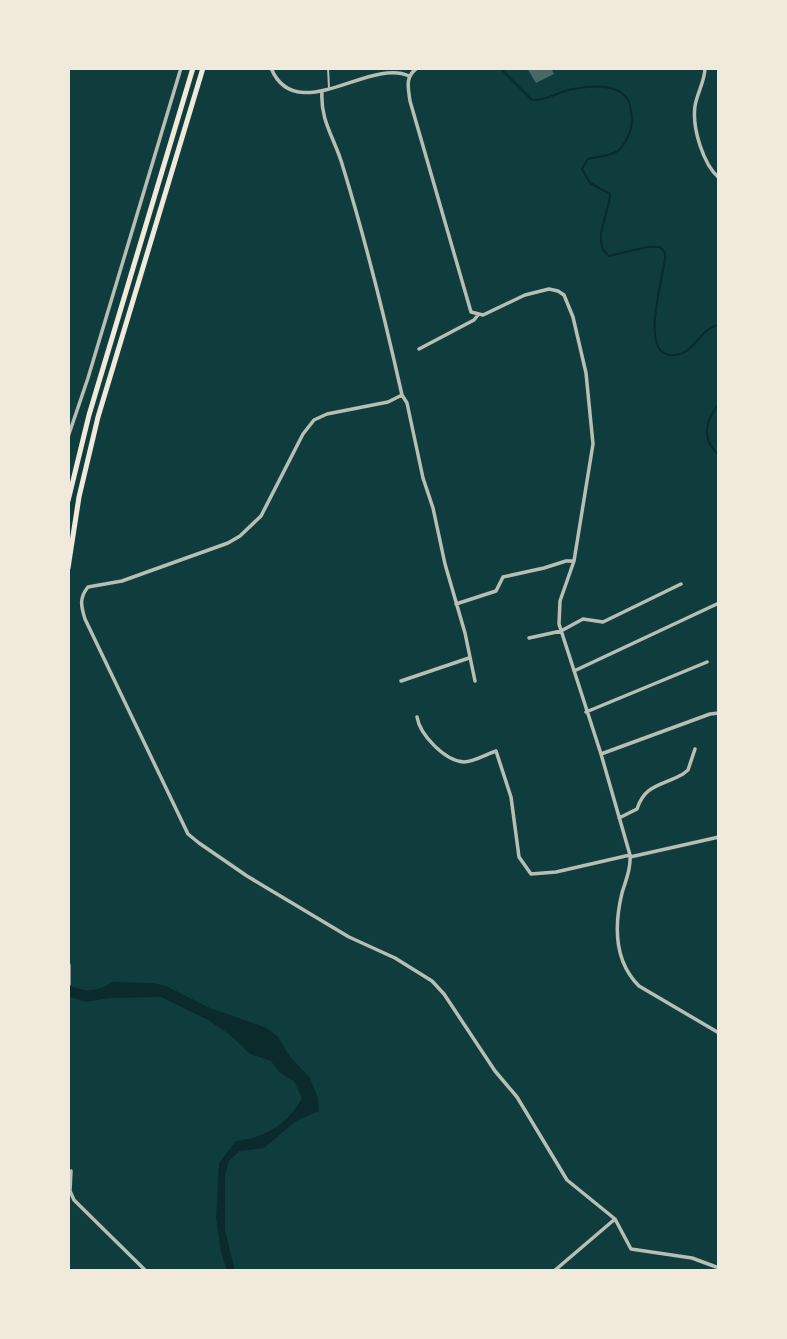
<svg xmlns="http://www.w3.org/2000/svg" width="787" height="1339" font-family="Inter,sans-serif">
  <style>
    .water { fill: #0a2a2b }
    .lines { fill: none; stroke-linecap: round; stroke-linejoin: round }
    .stream { stroke: #0a2a2b; stroke-width: 2 }
    .building { fill: #486865 }
    .service { stroke: #b8beb3; stroke-width: 2 }
    .minor { stroke: #b8beb3; stroke-width: 3.5 }
    .trunk { stroke: #f1e9da; stroke-width: 5 }
  </style>
  <rect width="100%" height="100%" fill="#0f3d3e"/>
  <path class="water" d="M 113,982 L 153,983 L 166,986 L 210,1008 L 267,1028 L 278,1037 L 290,1057 L 310,1078 L 318,1098 L 319,1111 L 296,1121 L 264,1148 L 239,1151 L 229,1161 L 225,1176 L 225,1230 L 235,1271 L 227,1271 L 221,1252 L 216,1218 L 219,1163 L 236,1141 C 265,1138 288,1124 302,1098 L 294,1081 L 280,1073 L 271,1061 L 250,1054 L 229,1034 L 208,1020 L 161,997 L 109,998 L 86,1002 L 68,996 L 68,985 C 88,993 95,992 113,982 Z"/>
  <g class="lines">
    <path class="stream" d="M 500,68 L 532,100 C 547,101 559,91 573,89 C 592,85 624,83 630,105 C 632,114 633,124 630,132 C 620,158 609,154 588,159 L 582,169 L 590,183 L 610,194 C 610,213 590,241 609,256 L 647,247 L 660,247 C 664,251 665,251 665,257 C 665,273 636,360 675,355 C 696,353 699,328 719,325
      M 719,404 C 705,420 701,440 719,455"/>
  </g>
  <path class="building" d="M 527,68 L 551,68 L 554,74 L 536,83 Z"/>
  <g class="lines">
    <path class="service" d="M 328,68 L 329,88"/>
    <path class="minor" d="M 271,68 C 296,128 370,57 409,76
      M 417,68 C 405,77 408,87 410,101 L 471,312 L 483,315 L 525,295 L 549,289 L 558,291 L 564,295 L 573,317 L 586,373 L 593,444 L 574,561 L 560,601 L 559,624 L 601,754 L 630,855 C 631,868 626,880 622,893 C 614,926 614,961 639,986 L 719,1033
      M 705,68 C 705,81 697,93 695,106 C 692,128 703,164 719,178
      M 322,91 C 320,122 335,138 343,167 C 366,242 385,319 402,395 L 407,403 L 423,478 L 433,508 L 445,564 L 465,633 L 475,681
      M 419,349 L 474,320 L 478,315
      M 402,395 L 388,402 L 327,414 L 314,420 L 303,434 L 261,516 L 240,536 L 228,543 L 122,581 L 88,587 C 79,598 81,606 85,619 L 188,834 L 199,843 L 247,876 L 349,937 L 395,958 L 432,981 L 444,994 L 495,1071 L 517,1097 L 567,1180 L 615,1219 L 631,1249 L 692,1258 L 719,1268
      M 68,437 L 88,378 L 181,68
      M 456,604 L 496,591 L 503,577 L 544,568 L 566,561 L 574,561
      M 529,638 L 561,631 L 583,619 L 603,622 L 681,584
      M 574,671 L 719,603
      M 401,681 L 469,658
      M 586,712 L 707,662
      M 417,717 C 420,735 445,761 464,762 C 473,762 487,754 496,751 L 511,797 L 519,857 L 531,874 L 556,872 L 630,855
      M 601,754 L 710,714 L 719,713
      M 619,818 L 637,809 C 645,784 662,786 683,774 L 688,770 L 695,749
      M 630,857 L 719,837
      M 71,1171 L 70,1191 L 74,1200 L 146,1271
      M 554,1271 L 615,1219"/>
    <path class="trunk" d="M 68,501 L 89,415 L 193,68
      M 68,568 L 79,497 L 98,417 L 203,68
      M 68,965 L 68,984"/>
  </g>
  <rect width="787" height="1339" fill="none" stroke="#f1e9da" stroke-width="140"/>
</svg>
